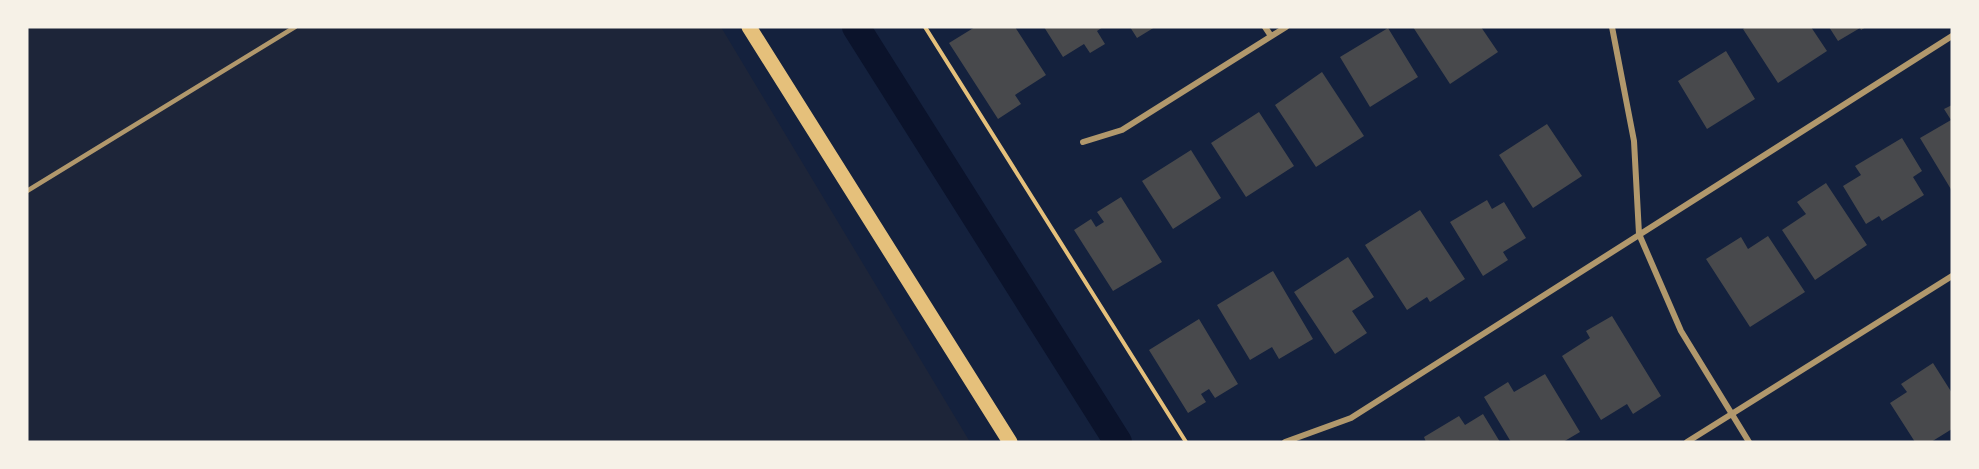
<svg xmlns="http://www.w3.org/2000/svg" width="1979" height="469" font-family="'Asap Condensed',sans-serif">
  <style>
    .green { fill: #1d2539 }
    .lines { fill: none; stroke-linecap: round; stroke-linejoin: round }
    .canal { stroke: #0b132b; stroke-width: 28 }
    .building { fill: #48494c }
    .path { stroke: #e5c07b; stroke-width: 4 }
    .service { stroke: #b1986c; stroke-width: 4.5 }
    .minor { stroke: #b1986c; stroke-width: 6 }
    .primary { stroke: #e5c07b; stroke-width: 15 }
  </style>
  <rect width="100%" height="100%" fill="#14213d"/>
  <path class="green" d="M 27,27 L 721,27 L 970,442 L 27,442 Z"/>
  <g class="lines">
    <path class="canal" d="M 856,27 L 1118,442"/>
  </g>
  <path class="building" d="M 975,27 L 1015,27 L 1046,75 L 1015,95 L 1021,104 L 998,119 L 949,43 Z
    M 1044,27 L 1103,27 L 1097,31 L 1105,44 L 1090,53 L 1084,44 L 1063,57 Z
    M 1130,27 L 1155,27 L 1137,38 Z
    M 1413,27 L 1481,27 L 1498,52 L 1450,84 Z
    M 1746,27 L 1811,27 L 1827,51 L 1778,83 L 1743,29 Z
    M 1829,27 L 1866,27 L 1861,30 L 1860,28 L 1838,41 Z
    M 1388,28 L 1418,77 L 1370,107 L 1340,57 Z
    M 1726,51 L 1755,99 L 1707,129 L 1678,81 Z
    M 1322,72 L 1364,136 L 1316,167 L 1275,105 Z
    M 1952,105 L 1952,191 L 1920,138 L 1951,120 L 1944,109 Z
    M 1259,112 L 1294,166 L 1246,197 L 1211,143 Z
    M 1547,124 L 1582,176 L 1533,208 L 1499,155 Z
    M 1902,138 L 1922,171 L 1913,177 L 1924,195 L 1882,221 L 1879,216 L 1866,224 L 1843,186 L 1861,175 L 1855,166 Z
    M 1191,150 L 1221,198 L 1173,229 L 1142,181 Z
    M 1826,183 L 1867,245 L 1815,280 L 1782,230 L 1806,214 L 1797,202 Z
    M 1121,197 L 1162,262 L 1113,291 L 1074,230 L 1091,219 L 1096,227 L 1104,222 L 1097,212 Z
    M 1487,200 L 1492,209 L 1504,202 L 1526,238 L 1503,252 L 1508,260 L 1483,276 L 1450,222 Z
    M 1420,210 L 1465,279 L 1430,302 L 1427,297 L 1407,310 L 1365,245 Z
    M 1768,236 L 1805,292 L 1750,327 L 1706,259 L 1741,237 L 1748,249 Z
    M 1348,257 L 1374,297 L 1352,311 L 1367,333 L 1335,354 L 1294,292 Z
    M 1273,271 L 1313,339 L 1279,359 L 1272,347 L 1250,360 L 1217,305 Z
    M 1612,316 L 1661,396 L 1633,414 L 1627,404 L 1601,420 L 1562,356 L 1590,338 L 1586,331 Z
    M 1199,319 L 1238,384 L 1215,398 L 1209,389 L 1201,394 L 1206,402 L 1188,413 L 1149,350 Z
    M 1933,363 L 1952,393 L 1952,429 L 1931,442 L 1915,442 L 1890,403 L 1907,392 L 1901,384 Z
    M 1545,374 L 1580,432 L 1563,442 L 1511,442 L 1484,397 L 1508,382 L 1514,392 Z
    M 1483,414 L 1500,442 L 1426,442 L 1424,437 L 1459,416 L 1465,425 Z"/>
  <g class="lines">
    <path class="path" d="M 925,27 L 1186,442"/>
    <path class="service" d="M 27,191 L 295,27"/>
    <path class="minor" d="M 1265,27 L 1271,36
      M 1612,27 L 1634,141 L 1639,234 L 1681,331 L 1749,442
      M 1083,142 L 1122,130 L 1286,27
      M 1285,442 L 1351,418 L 1952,36
      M 1687,442 L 1952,276"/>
    <path class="primary" d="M 749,27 L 1010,442"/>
  </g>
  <rect width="1979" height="469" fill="none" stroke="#f6f1e7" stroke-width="57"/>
</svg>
